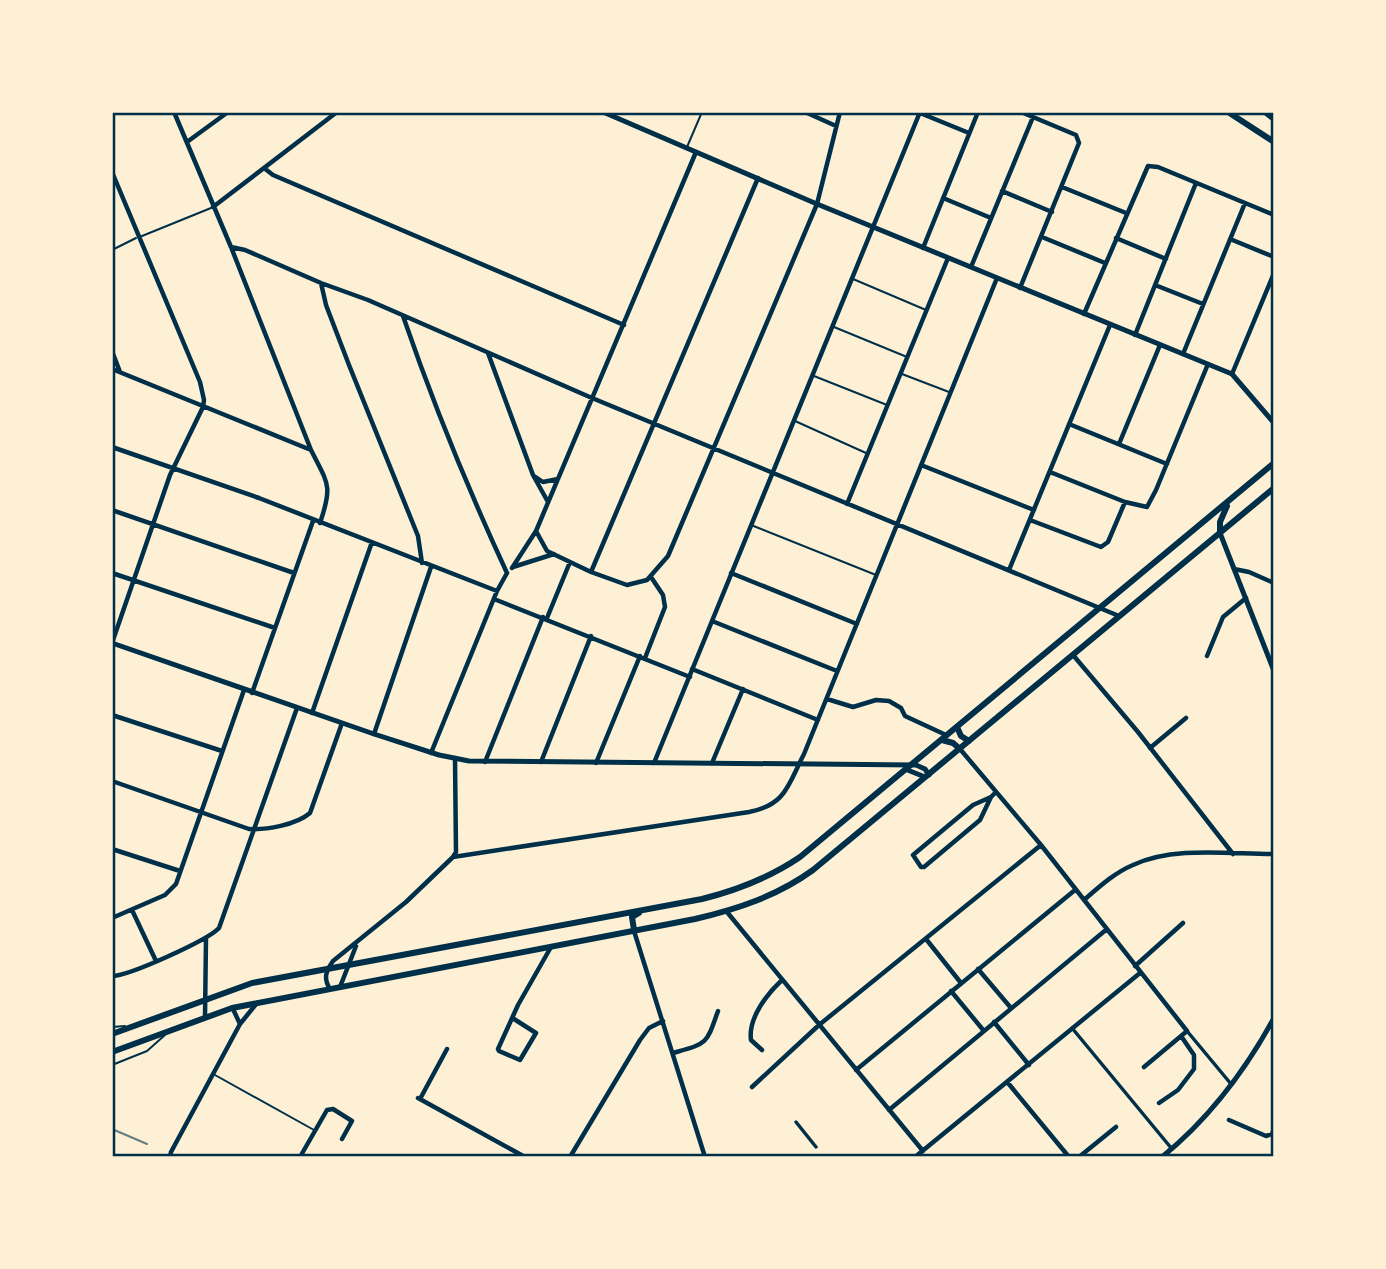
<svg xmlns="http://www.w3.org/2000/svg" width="1386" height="1269" font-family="'Space Grotesk',sans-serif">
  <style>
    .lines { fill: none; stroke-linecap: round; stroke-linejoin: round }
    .service { stroke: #003049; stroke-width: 2 }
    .pedestrian { stroke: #003049; stroke-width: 3.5 }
    .minor { stroke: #003049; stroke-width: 4.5 }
    .tertiary { stroke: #003049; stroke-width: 5 }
    .secondary { stroke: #003049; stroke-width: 6 }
    .rail { stroke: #657d81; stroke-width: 2 }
    .neatline { fill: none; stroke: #003049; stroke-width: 2.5 }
  </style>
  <rect width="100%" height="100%" fill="#fdf0d5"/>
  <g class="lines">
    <path class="service" d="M 687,147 L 702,112
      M 142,236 L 211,208
      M 112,250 L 136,238
      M 853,279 L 926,310
      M 834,327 L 907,357
      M 902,374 L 949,392
      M 814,376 L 887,405
      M 795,421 L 866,453
      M 751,525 L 876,575
      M 112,1027 L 125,1026
      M 112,1065 L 147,1051 L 165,1035
      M 215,1075 L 314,1130"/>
    <path class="pedestrian" d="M 1072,1028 L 1172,1149
      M 1187,1031 L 1231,1084
      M 796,1122 L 816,1147"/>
    <path class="minor" d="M 174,112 L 231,247 L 311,450 C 328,484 333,485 320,523
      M 805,112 L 836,126
      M 920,113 L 969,133
      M 187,142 L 228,112
      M 264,168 L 273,175 L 624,325
      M 112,172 L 200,382 L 204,400 L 203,407 L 170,475 L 112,643
      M 1062,187 L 1126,213
      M 1002,191 L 1052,212
      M 943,198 L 991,218
      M 213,207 L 337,112
      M 1042,237 L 1105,263
      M 1116,238 L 1166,259
      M 1230,239 L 1274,257
      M 231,247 L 245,250 L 321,283 L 368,300 L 592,398 L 1119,616
      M 923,248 L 978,112
      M 971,267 L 1033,117
      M 321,283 L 326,305 L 349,365 L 418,536 L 422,563
      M 1155,285 L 1203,304
      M 1020,288 L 1079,143 L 1076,135 L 1021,112
      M 1084,314 L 1148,166 L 1158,167 L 1274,215
      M 403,316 C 433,403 468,489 507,573
      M 1135,335 L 1196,183
      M 112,351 L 120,372
      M 488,353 L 533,475 L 548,502
      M 1183,354 L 1245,203
      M 112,369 L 311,450
      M 1232,374 L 1274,273
      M 1069,424 L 1167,464
      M 1119,444 L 1160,345
      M 112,447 L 259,498 L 497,591
      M 921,465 L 1034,510
      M 1050,472 L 1125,502 L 1147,507 L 1156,490 L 1208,364
      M 534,476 L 543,482 L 558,479
      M 847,504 L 948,258
      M 112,510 L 294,573
      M 1030,520 L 1101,547 L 1108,542 L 1125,502
      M 536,531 L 547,551 L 591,572 L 627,585 L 647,580 L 668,556 L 817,204 L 840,112
      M 513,567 L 554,554
      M 512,568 L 536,531 L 696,152
      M 1234,569 L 1249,572 L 1274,583
      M 1009,570 L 1110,325
      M 591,572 L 758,178
      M 112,573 L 275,628
      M 731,573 L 857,624
      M 494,599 L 690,677
      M 547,618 L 570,562
      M 712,621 L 837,671
      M 1073,655 L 1138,732 L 1233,854
      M 1207,656 L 1223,617 L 1246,598
      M 645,658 L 665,607 L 663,595 L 651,577
      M 692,669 L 818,720
      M 252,693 L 313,521
      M 827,699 L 853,707 L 876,700 L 889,701 L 901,708 L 905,716 L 946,735
      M 312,713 L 372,542
      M 112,715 L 222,751
      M 374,734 L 431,567
      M 1150,748 L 1186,718
      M 960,749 L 1041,845 L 1187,1031 L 1144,1067
      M 431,753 L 497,591 L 507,573
      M 485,762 L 543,617
      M 541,762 L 591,636
      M 596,763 L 640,656
      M 654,763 L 920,112
      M 712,763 L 743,689
      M 112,781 L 249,829 C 266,830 296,825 310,813 L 342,723
      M 991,797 L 980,820 L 924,867 L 921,867 L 913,855 L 973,805 L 991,797 L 996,792
      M 112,849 L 180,871
      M 453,857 L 749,812 C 786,805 788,785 804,754 L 997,278
      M 1084,900 C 1099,887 1114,873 1133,865 C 1173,846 1229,854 1274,854
      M 132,910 L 156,961
      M 727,912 L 923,1151
      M 112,918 L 165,895 L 176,884 L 244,690
      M 634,931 L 705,1157
      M 926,939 L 961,983
      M 1135,966 L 1183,923
      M 978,969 L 1011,1008
      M 112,976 C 129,976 208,940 219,928 L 297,708
      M 340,987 L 356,946
      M 330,989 C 323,978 326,971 333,961 L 406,902 L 453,857 L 456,852 L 455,758
      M 951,991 L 984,1031
      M 233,1009 L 240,1024
      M 205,1017 L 206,938
      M 514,1019 L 536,1033 L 520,1060 L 499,1051 L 498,1049 L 518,1005 L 551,947
      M 994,1022 L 1029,1065
      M 762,1050 L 751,1040 C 748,1018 767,994 782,980
      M 673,1053 C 708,1043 706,1045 718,1011
      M 856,1070 L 1075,890
      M 1008,1083 L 1069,1157
      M 752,1087 L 819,1025 L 1041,845
      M 418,1098 L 525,1157
      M 420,1099 L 447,1049
      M 1159,1103 L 1178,1090 L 1194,1069 L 1194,1055 L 1181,1036
      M 889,1110 L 1107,929
      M 1229,1120 L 1266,1136 L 1272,1134 L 1274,1129
      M 170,1157 L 171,1152 L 240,1024 L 257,1003
      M 300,1157 L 327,1110 L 333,1109 L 352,1121 L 342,1139
      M 570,1157 L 640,1040 L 649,1028 L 663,1021
      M 915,1157 L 1140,973
      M 1079,1157 L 1116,1127"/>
    <path class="tertiary" d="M 603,112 L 817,204 L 1232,374 L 1274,423
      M 1220,533 L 1274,671
      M 112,643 L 374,734 L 439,755 L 469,761 L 916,765 L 925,769 L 929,775
      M 905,769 L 925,777
      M 1162,1157 C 1210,1118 1245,1071 1274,1018"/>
    <path class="secondary" d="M 1228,112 L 1274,142
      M 1265,112 L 1274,119
      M 1220,533 L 1220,522 L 1227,506
      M 957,727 L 961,736 L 969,741
      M 942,740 L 953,743 L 960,749
      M 634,930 L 632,917 L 639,913
      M 112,1034 L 252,983 L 702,899 C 738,890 769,878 800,857 L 1274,463
      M 112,1052 L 232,1008 L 695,919 C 738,909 777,896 813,870 L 1274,488"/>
    <path class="rail" d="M 112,1129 L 147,1144"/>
  </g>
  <rect width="1386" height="1269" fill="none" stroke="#fdf0d5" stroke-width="228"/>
  <rect x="114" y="114" width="1158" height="1041" class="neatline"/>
</svg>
